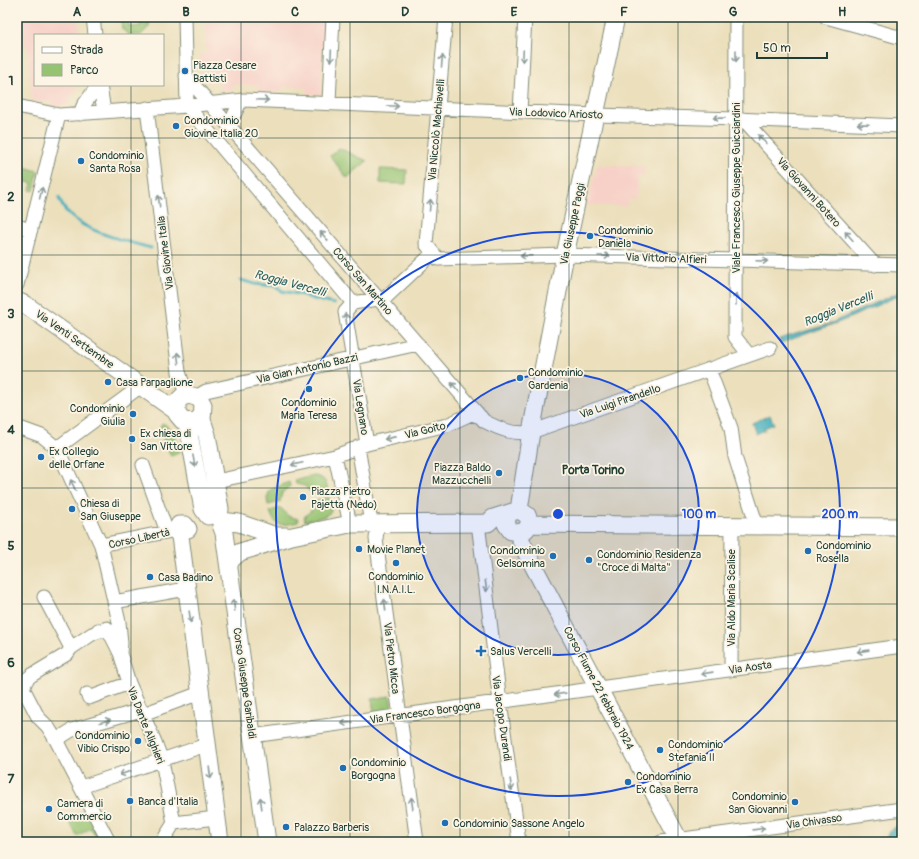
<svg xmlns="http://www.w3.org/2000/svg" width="919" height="859" font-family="Pangolin,sans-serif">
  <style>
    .built { fill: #f7d1c8 }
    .green { fill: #96c371; stroke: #5a8052 }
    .water { fill: #40afbd; stroke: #307678 }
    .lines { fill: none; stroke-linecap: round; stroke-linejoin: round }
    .stream { stroke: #40afbd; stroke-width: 3 }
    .minor-casing { stroke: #858e78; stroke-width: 15 }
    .major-casing { stroke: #858e78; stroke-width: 19 }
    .minor { stroke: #fff; stroke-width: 13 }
    .major { stroke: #fff; stroke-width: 17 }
    .oneway { stroke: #8f9e9a }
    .grid { fill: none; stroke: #1f3d34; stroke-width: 1; stroke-opacity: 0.55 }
    .ring { fill: none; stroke: #1d4ed8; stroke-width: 2 }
    .poi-dot { fill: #1f6fb2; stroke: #fcf5e5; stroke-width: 1.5 }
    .labels { text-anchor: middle; stroke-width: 3.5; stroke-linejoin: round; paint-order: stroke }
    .poi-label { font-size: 11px; fill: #1f3d34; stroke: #fcf5e5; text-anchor: start }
    .street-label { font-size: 11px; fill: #1f3d34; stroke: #fcf5e5 }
    .water-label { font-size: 12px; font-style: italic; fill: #295f5d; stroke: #fcf5e5 }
    .neighbourhood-label { font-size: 12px; font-weight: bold; fill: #1f3d34; stroke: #fcf5e5 }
    .centre { fill: #1d4ed8; stroke: #fcf5e5; stroke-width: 2 }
    .ring-label { font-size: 12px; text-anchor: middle; font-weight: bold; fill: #1d4ed8; stroke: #fcf5e5; stroke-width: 3.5; stroke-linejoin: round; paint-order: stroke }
    .neatline { fill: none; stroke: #1f3d34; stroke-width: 1.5 }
    .grid-label { font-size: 13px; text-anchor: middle; font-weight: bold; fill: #1f3d34 }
  </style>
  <rect width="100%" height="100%" fill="#fcf5e5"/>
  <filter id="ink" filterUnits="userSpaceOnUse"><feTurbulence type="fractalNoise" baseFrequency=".025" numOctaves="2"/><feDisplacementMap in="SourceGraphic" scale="8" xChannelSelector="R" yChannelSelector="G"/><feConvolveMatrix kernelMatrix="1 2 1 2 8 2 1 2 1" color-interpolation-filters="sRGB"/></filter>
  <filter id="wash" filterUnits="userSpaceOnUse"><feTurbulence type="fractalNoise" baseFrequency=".012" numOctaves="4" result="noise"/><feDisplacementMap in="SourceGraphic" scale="16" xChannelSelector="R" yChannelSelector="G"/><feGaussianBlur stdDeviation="0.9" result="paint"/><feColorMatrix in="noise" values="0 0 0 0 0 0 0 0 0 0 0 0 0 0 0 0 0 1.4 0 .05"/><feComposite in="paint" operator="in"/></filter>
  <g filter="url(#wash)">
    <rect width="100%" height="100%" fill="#ebdfbc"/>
    <path class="built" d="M 17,17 L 78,17 L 80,35 L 35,35 L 35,85 L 79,85 L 69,98 L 69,105 L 52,107 L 52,102 L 32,102 L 28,48 L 17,44 Z
      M 205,17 L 324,17 L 321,94 L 307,94 L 307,87 L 283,86 L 282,92 L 259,92 L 258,85 L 233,84 L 232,91 L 220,90 L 220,84 L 204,66 L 199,66 L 200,55 L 206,54 Z
      M 597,165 L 644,166 L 645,175 L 637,176 L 636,199 L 628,199 L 627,206 L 587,205 Z"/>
    <path class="green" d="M 121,17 L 128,17 L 129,27 L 141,26 L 140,17 L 150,17 L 149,27 L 141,35 L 129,35 L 122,29 Z
      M 339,148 L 367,161 L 347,178 L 330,156 Z
      M 17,165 L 38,171 L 34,191 L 30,190 L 32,183 L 25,182 L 26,179 L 17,177 Z
      M 380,169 L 407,170 L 406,184 L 380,183 Z
      M 162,424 L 165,424 C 174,433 177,441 179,453 L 171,456 L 159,430 Z
      M 312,476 C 323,476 326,480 328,491 L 312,494 L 305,486 L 296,484 L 295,481 Z
      M 289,482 L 290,486 L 282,493 L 280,502 L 268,505 L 267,498 L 270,490 Z
      M 329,497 L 331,512 L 323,517 L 305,521 L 304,517 L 313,509 L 314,501 Z
      M 281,508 L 288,516 L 298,519 L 298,522 C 284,525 275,529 270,511 Z
      M 390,696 L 393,712 L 374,714 L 372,699 Z
      M 87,809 L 104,842 L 99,842 L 91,828 L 77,836 L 68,819 Z"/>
    <path class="water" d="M 902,291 L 902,294 L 845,320 L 781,343 L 779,339 L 829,324 Z
      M 770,415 L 774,424 L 764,428 L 765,430 L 756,434 L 752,423 Z
      M 902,822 L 902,835 L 896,842 L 884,842 L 889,832 Z"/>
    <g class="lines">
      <path class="stream" d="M 59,198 C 69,230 123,240 151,248
        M 241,280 L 255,284 L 276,286 L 282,291 L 303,295 L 313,299 L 334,304"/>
    </g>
  </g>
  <g filter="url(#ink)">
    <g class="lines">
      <g class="minor-casing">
        <path id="minor" d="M 93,17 L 95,35
          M 185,17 L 187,106
          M 446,17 L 426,244 L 438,259 L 565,255 L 902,265
          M 736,17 L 735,337 L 749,355
          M 826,17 L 902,38
          M 186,76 L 484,421 C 499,429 514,435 531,432 L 770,348
          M 100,85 L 104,112
          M 329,102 L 333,17
          M 17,106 L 59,115 L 187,106 L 244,100 L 596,115 L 736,119 L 902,126
          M 187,106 L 353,303
          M 147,108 L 179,372 L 184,388 L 189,395
          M 520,112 L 525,17
          M 80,114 L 83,106 L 98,85
          M 743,119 L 875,265
          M 229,126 L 241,100
          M 17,226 L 31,230
          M 17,285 L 59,115
          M 381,302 L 432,254
          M 709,369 L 731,428 L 735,457 L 757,526
          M 199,398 L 201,394 L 206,391 L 418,344
          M 17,427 L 42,436 L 57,448 L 101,545 L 119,622 L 121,643 L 120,653
          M 367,444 L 345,312 L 353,303 L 378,299
          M 358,447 L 371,523
          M 57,448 L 141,386
          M 335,456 L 350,524
          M 143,465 L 167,532
          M 216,481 L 335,456 L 367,444 L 447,425 L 471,414 L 481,417
          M 381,523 L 377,530 L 376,539 L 417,842
          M 478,523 L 500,702 L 519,842
          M 101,545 L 176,530
          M 44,597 L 71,648
          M 114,602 L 186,589
          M 98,630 L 107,631 L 112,637 L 120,653 L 129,683 L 155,742 L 162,761 L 174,823 L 162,842
          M 731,670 L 732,526
          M 23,688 L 38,717 L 48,727 L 56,740 L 109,842
          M 23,688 L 27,679 L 32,675 L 67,654 L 71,648 L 92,634 L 107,628
          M 87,694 L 89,698 L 129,683
          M 143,714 L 200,693
          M 252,736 L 902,646
          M 56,740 L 72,730 L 141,710
          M 81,787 L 206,745
          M 174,823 L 216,818
          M 661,842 L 902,809"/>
      </g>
      <g class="major-casing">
        <path id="major" d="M 17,301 L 26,305 L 176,411
          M 202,416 L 195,422 L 183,421 L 177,414 L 177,402 L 182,397 L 189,395 L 199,398 L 203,405 L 202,420 L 207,435 L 220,509 L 219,516
          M 187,423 L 203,509 L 208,516
          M 519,510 L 531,432 L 565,255 L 616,17
          M 221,521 L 239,523 L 276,536 L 287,536
          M 529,524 L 902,527
          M 221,525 L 224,533 L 267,842
          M 518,533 L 526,552 L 680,842
          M 180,536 L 220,842
          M 180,536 L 176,531 L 179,525 L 185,525 L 188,529
          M 229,565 L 231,560 L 240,552 L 292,536 L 350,524 L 488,523 L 493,518 L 519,510 L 527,515 C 531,522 529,529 521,533 L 511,531 L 506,524 L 508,514"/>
      </g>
      <use href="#minor" class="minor"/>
      <use href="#major" class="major"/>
    </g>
    <defs><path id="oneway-shaft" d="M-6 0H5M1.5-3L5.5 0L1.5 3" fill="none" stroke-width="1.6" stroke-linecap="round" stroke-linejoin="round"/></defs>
    <g class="oneway">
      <use href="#oneway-shaft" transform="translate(331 56) rotate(93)"/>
      <use href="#oneway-shaft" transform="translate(523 56) rotate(93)"/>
      <use href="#oneway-shaft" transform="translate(736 56) rotate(90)"/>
      <use href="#oneway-shaft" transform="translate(442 61) rotate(-85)"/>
      <use href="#oneway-shaft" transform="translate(263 100) rotate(2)"/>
      <use href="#oneway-shaft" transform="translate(393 106) rotate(3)"/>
      <use href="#oneway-shaft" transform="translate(719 118) rotate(-179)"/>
      <use href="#oneway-shaft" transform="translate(863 124) rotate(-178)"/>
      <use href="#oneway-shaft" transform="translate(762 139) rotate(-132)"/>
      <use href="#oneway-shaft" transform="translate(41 193) rotate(-76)"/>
      <use href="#oneway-shaft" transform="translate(159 201) rotate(-97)"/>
      <use href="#oneway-shaft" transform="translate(430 205) rotate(-85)"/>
      <use href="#oneway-shaft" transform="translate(324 236) rotate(-131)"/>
      <use href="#oneway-shaft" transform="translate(849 236) rotate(-132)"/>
      <use href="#oneway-shaft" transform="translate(526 256) rotate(178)"/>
      <use href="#oneway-shaft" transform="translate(604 256) rotate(2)"/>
      <use href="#oneway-shaft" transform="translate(762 261) rotate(2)"/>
      <use href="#oneway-shaft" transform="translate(736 299) rotate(-90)"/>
      <use href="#oneway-shaft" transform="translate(346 319) rotate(-98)"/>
      <use href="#oneway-shaft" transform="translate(178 358) rotate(-97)"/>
      <use href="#oneway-shaft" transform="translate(455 387) rotate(-131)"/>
      <use href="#oneway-shaft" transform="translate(390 438) rotate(167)"/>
      <use href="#oneway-shaft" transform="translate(194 461) rotate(79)"/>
      <use href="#oneway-shaft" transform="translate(297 464) rotate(168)"/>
      <use href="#oneway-shaft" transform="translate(73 485) rotate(-115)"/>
      <use href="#oneway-shaft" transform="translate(486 586) rotate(83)"/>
      <use href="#oneway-shaft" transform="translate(234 605) rotate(-98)"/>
      <use href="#oneway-shaft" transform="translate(385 605) rotate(-97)"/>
      <use href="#oneway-shaft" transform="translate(190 617) rotate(82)"/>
      <use href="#oneway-shaft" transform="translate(863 651) rotate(172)"/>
      <use href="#oneway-shaft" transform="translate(707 673) rotate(172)"/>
      <use href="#oneway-shaft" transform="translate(560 694) rotate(172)"/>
      <use href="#oneway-shaft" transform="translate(105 721) rotate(-16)"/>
      <use href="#oneway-shaft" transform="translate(347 723) rotate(173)"/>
      <use href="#oneway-shaft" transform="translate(125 773) rotate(162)"/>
      <use href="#oneway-shaft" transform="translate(210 773) rotate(82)"/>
      <use href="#oneway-shaft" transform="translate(511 785) rotate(82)"/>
      <use href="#oneway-shaft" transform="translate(261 803) rotate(-98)"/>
      <use href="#oneway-shaft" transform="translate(412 803) rotate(-98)"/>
      <use href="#oneway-shaft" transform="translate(759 829) rotate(-8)"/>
    </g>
  </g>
  <path class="grid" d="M 131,17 L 131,35M 241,17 L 241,842M 350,17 L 350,842M 460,17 L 460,842M 569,17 L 569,842M 678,17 L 678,842M 788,17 L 788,842M 131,85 L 131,842M 17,138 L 902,138M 17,255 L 902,255M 17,371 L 902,371M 17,488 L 902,488M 17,604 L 902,604M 17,721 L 902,721"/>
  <circle cx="558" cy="514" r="141" fill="#1d4ed8" fill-opacity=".12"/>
  <g class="ring">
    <circle cx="558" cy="514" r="141"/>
    <circle cx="558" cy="514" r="282"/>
  </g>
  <g class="poi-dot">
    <circle cx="185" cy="71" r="4"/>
    <circle cx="176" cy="126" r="4"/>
    <circle cx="81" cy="161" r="4"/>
    <circle cx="590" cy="236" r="4"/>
    <circle cx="520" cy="378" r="4"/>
    <circle cx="108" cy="382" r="4"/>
    <circle cx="309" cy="389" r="4"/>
    <circle cx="133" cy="414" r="4"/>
    <circle cx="132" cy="439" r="4"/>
    <circle cx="41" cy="457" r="4"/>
    <circle cx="499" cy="473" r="4"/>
    <circle cx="303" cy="497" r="4"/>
    <circle cx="72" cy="509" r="4"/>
    <circle cx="359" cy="549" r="4"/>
    <circle cx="808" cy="551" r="4"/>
    <circle cx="553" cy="556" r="4"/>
    <circle cx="589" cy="560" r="4"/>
    <circle cx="396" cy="563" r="4"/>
    <circle cx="150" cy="577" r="4"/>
    <path d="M479 645h4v4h4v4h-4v4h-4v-4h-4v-4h4z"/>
    <circle cx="138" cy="741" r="4"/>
    <circle cx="660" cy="750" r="4"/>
    <circle cx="343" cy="768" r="4"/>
    <circle cx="628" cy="782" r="4"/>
    <circle cx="130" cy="801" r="4"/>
    <circle cx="795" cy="802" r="4"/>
    <circle cx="49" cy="809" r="4"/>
    <circle cx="445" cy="823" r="4"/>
    <circle cx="286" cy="827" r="4"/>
  </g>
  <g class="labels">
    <g class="poi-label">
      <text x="193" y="69">Piazza Cesare<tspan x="193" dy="13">Battisti</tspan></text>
      <text x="184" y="124">Condominio<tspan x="184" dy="13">Giovine Italia 20</tspan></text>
      <text x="89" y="159">Condominio<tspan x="89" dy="13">Santa Rosa</tspan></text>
      <text x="598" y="234">Condominio<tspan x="598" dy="13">Daniela</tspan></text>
      <text x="528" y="376">Condominio<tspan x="528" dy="13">Gardenia</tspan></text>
      <text x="116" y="386">Casa Parpaglione</text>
      <text x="309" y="406" text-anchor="middle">Condominio<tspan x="309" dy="13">Maria Teresa</tspan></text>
      <text x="125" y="412" text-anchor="end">Condominio<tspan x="125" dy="13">Giulia</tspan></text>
      <text x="140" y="437">Ex chiesa di<tspan x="140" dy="13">San Vittore</tspan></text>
      <text x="49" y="455">Ex Collegio<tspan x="49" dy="13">delle Orfane</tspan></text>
      <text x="491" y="471" text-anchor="end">Piazza Baldo<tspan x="491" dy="13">Mazzucchelli</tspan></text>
      <text x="311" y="495">Piazza Pietro<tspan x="311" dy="13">Pajetta (Nedo)</tspan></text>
      <text x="80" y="507">Chiesa di<tspan x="80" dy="13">San Giuseppe</tspan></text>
      <text x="816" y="549">Condominio<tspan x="816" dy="13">Rosella</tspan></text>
      <text x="367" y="553">Movie Planet</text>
      <text x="545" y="554" text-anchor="end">Condominio<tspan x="545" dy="13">Gelsomina</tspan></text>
      <text x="597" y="558">Condominio Residenza<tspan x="597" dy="13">"Croce di Malta"</tspan></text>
      <text x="396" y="580" text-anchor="middle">Condominio<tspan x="396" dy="13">I.N.A.I.L.</tspan></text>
      <text x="158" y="581">Casa Badino</text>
      <text x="490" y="655">Salus Vercelli</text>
      <text x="130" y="739" text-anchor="end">Condominio<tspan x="130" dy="13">Vibio Crispo</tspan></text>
      <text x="668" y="748">Condominio<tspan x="668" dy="13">Stefania II</tspan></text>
      <text x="351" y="766">Condominio<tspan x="351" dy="13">Borgogna</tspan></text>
      <text x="636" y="780">Condominio<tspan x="636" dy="13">Ex Casa Berra</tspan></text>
      <text x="787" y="800" text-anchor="end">Condominio<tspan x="787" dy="13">San Giovanni</tspan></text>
      <text x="138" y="805">Banca d'Italia</text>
      <text x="57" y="807">Camera di<tspan x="57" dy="13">Commercio</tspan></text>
      <text x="453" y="827">Condominio Sassone Angelo</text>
      <text x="294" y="831">Palazzo Barberis</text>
    </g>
    <g class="street-label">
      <text transform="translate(556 113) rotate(2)" y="4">Via Lodovico Ariosto</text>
      <text transform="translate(436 130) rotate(-85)" y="4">Via Niccolò Machiavelli</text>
      <text transform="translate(736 188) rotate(-90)" y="4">Viale Francesco Giuseppe Guicciardini</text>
      <text transform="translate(809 192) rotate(48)" y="4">Via Giovanni Botero</text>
      <text transform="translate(572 224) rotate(-78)" y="4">Via Giuseppe Paggi</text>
      <text transform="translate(165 253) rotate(-97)" y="4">Via Giovine Italia</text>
      <text transform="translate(666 258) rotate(2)" y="4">Via Vittorio Alfieri</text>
      <text transform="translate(363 281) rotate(49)" y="4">Corso San Martino</text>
      <text transform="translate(75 339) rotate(35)" y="4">Via Venti Settembre</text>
      <text transform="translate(307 368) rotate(-13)" y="4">Via Gian Antonio Bazzi</text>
      <text transform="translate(620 401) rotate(-19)" y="4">Via Luigi Pirandello</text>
      <text transform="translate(361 407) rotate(81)" y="4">Via Legnano</text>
      <text transform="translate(425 430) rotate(-14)" y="4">Via Goito</text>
      <text transform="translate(139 538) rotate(-12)" y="4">Corso Libertà</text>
      <text transform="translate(731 598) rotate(-90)" y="4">Via Aldo Maria Scalise</text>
      <text transform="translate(392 658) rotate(83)" y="4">Via Pietro Micca</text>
      <text transform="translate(750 667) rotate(-8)" y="4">Via Aosta</text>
      <text transform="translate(245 683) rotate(82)" y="4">Corso Giuseppe Garibaldi</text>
      <text transform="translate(599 688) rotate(62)" y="4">Corso Fiume 22 febbraio 1924</text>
      <text transform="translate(425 712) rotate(-8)" y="4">Via Francesco Borgogna</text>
      <text transform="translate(502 718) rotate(82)" y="4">Via Jacopo Durandi</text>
      <text transform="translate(146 725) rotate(68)" y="4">Via Dante Alighieri</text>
      <text transform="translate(814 821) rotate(-8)" y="4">Via Chivasso</text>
    </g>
    <g class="water-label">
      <text transform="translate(290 283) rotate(15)" y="4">Roggia Vercelli</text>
      <text transform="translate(838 309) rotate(-22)" y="4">Roggia Vercelli</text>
    </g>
    <g class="neighbourhood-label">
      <text x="593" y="474">Porta Torino</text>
    </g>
  </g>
  <circle cx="558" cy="514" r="6" class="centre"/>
  <g class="ring-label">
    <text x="699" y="518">100 m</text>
    <text x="840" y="518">200 m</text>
  </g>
  <rect width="919" height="859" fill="none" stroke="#fcf5e5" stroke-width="44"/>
  <rect x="34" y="34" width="130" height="52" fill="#fcf5e5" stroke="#a4ab9e"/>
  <rect x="42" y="47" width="20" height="6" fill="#ffffff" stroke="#a4ab9e"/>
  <text x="70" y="54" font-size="12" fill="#1f3d34">Strada</text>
  <rect x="42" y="64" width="20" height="12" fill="#96c371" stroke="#a4ab9e"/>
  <text x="70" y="74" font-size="12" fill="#1f3d34">Parco</text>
  <path d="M757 52v6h70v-6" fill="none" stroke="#1f3d34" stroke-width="2"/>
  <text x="763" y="52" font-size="12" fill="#1f3d34" stroke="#fcf5e5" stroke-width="3" paint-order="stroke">50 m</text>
  <rect x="22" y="22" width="875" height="815" class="neatline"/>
  <g class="grid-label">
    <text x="77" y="16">A</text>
    <text x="186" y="16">B</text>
    <text x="295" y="16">C</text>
    <text x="405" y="16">D</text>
    <text x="514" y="16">E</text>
    <text x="624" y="16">F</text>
    <text x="733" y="16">G</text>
    <text x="842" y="16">H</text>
    <text x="11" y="85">1</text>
    <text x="11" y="201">2</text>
    <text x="11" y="318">3</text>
    <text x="11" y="434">4</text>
    <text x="11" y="550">5</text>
    <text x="11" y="667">6</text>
    <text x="11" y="783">7</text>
  </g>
</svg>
